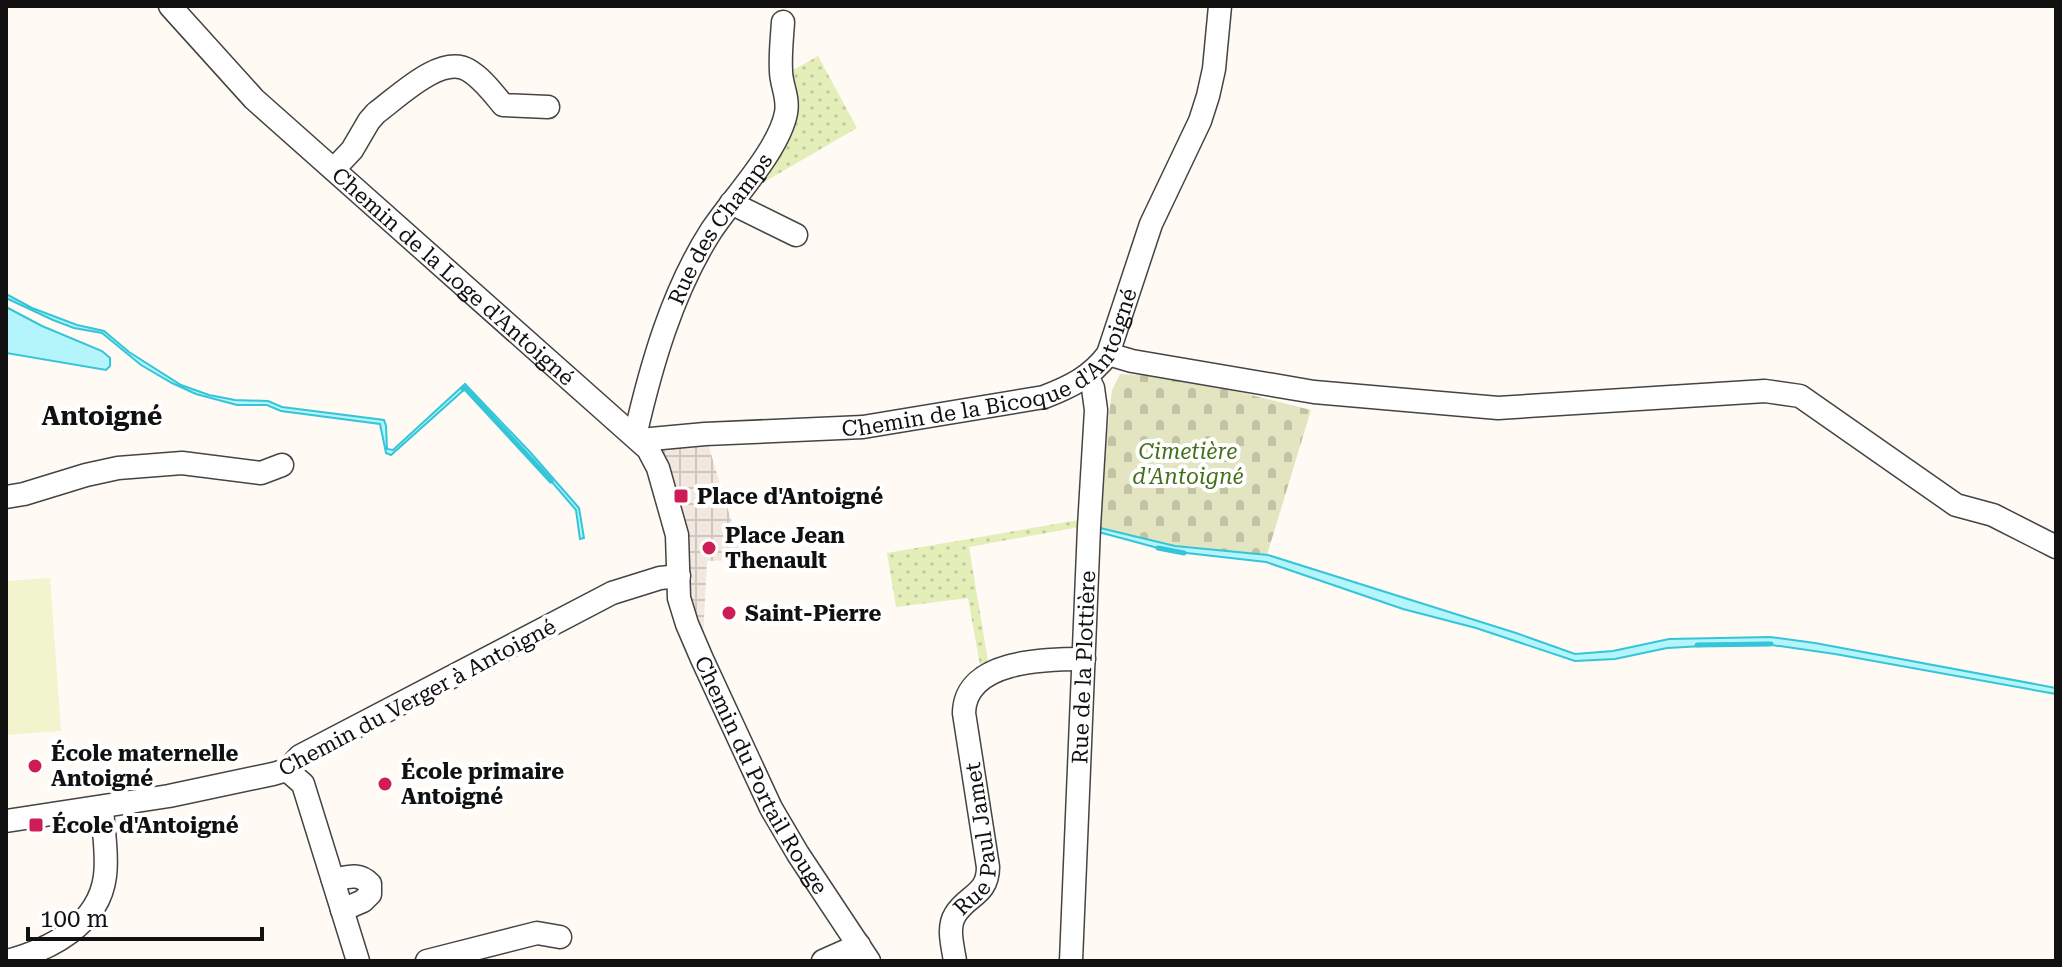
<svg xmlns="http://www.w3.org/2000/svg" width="2062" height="967" font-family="'Roboto Serif',serif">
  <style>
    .grass { fill: url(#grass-dots) }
    .cemetery { fill: url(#cemetery-stones) }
    .pitch { fill: #f1f4cc }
    .plaza { fill: url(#plaza-grid) }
    .water { fill: #b4f4fb; stroke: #35c5d8; stroke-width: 2 }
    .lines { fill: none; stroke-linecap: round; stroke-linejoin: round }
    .stream { stroke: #35c5d8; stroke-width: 5 }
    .minor-casing { stroke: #444; stroke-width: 25 }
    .minor { stroke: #fff; stroke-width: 22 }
    .poi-dot { fill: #cd1c56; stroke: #fff; stroke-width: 3 }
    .labels { text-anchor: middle; stroke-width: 8; stroke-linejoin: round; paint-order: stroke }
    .street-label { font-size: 22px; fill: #111; stroke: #fff }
    .park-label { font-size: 22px; font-style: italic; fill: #436f1a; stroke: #fff }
    .poi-label { font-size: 22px; font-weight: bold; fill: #111; stroke: #fff; text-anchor: start }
    .quarter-label { font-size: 26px; font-weight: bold; fill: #111; stroke: #fff }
  </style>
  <defs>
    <pattern id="grass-dots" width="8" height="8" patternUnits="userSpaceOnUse" patternTransform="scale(2)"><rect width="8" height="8" fill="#e3eeb9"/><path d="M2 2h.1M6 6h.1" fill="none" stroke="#c2cb9e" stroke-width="1.8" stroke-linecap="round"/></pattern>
    <pattern id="cemetery-stones" width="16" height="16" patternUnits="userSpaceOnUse" patternTransform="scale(2)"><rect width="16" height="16" fill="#e3e5c1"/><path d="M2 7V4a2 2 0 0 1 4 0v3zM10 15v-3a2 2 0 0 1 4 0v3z" fill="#c2c3a5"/></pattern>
    <pattern id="plaza-grid" width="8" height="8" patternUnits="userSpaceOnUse" patternTransform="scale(2)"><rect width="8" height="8" fill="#f2e8e0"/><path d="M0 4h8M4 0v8" fill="none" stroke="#cec6bf"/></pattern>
  </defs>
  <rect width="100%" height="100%" fill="#fffaf4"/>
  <path class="grass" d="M 818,56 L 857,128 L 759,185 L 788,73 Z
    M 1079,520 L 1079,527 L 969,547 L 988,661 L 981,671 L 968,598 L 896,607 L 887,553 Z"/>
  <path class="cemetery" d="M 1120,374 L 1184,378 L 1311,410 L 1267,555 L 1172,545 L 1096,527 L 1112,390 Z"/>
  <path class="pitch" d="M 50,578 L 61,731 L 6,735 L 6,581 Z"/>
  <path class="plaza" d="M 705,434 L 742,556 L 738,560 L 707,561 L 702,659 L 648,449 Z"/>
  <path class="water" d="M 6,294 L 32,308 L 77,325 L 104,331 L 129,352 L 181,385 L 209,395 L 235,400 L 268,401 L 282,407 L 384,420 L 386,426 L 387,449 L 393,450 L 465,384 L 530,452 L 579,508 L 584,538 L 580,539 L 576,510 L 540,468 L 466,388 L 391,455 L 386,453 L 380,424 L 281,411 L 267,405 L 237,405 L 196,394 L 172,383 L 141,365 L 102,333 L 74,328 L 53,320 L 6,298 Z
    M 6,307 L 42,326 L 102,351 L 110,358 L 110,366 L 106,370 L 6,353 Z
    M 1096,527 L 1175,546 L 1268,555 L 1516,633 L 1575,654 L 1613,651 L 1669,639 L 1770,637 L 1815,643 L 2056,688 L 2056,694 L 1835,654 L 1758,643 L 1667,648 L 1615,659 L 1575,661 L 1476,628 L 1403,609 L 1266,562 L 1169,551 L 1095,531 Z"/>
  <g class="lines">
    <path class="stream" d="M 463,389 L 465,388 L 551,481
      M 1158,548 L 1184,553
      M 1697,645 L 1771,644"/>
    <g class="minor-casing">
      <g id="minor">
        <path id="s1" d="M 170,6 L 254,99 L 648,449 L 658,468 L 677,535 L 679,598 L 687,624 L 702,659 L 771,808 L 798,854 L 869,961"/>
        <path d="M 334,169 L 352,150 L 369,121 L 376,113 C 398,97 441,54 468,70 C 482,78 493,93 503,105 L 548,107"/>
        <path d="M 731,203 L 796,235"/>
        <path d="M 1108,354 L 1132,361 L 1314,392 L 1498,408 L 1765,391 L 1800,396 L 1956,505 L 1993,515 L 2056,547"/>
        <path id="s2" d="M 635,436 C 651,366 672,292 711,231 C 733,198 779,150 786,113 C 789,97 781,85 781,71 C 780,54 782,38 783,22"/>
        <path id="s3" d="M 640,440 L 705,434 L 863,427 L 1044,397 C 1070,387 1091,377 1108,354 L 1151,224 L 1200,121 L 1208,96 L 1214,69 L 1220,6"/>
        <path d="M 6,497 L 24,494 L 86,475 L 118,468 L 182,463 L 261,473 L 282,465"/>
        <path d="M 287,770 L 303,784 L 358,961"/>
        <path d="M 6,821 L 169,796 L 273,774 L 287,770 L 300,756 L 612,593 L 660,578 L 679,576"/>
        <path d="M 333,880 C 347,877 359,872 370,884 L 370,894 L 363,901 L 342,910"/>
        <path d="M 7,961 C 49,950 99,925 105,876 C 108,854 103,830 102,807"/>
        <path d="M 427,961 L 537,933 L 560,937"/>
        <path d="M 823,961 L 859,945"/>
        <path id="s4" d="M 955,961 C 953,947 947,928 955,915 C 967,895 988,895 988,867 L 964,713 C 965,660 1045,659 1084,659"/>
        <path id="s5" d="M 1071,961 L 1089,527 L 1096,410 L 1093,388 L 1087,376"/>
      </g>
    </g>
    <use href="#minor" class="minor"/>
  </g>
  <g class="poi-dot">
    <rect x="673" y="488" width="16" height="16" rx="4"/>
    <circle cx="709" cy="548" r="8"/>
    <circle cx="729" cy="613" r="8"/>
    <circle cx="35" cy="766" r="8"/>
    <circle cx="385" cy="784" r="8"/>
    <rect x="28" y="817" width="16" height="16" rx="4"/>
  </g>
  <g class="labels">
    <g class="street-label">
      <text dy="8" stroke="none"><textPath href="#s2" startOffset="226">Rue des Champs</textPath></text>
      <text dy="8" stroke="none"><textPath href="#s1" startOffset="392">Chemin de la Loge d'Antoigné</textPath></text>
      <text dy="8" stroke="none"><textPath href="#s3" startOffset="378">Chemin de la Bicoque d'Antoigné</textPath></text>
      <text dy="8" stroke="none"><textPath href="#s5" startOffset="294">Rue de la Plottière</textPath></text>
      <text transform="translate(417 697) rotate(-28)" y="8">Chemin du Verger à Antoigné</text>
      <text dy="8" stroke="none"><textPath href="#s1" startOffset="1002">Chemin du Portail Rouge</textPath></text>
      <text dy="8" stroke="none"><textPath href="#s4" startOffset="132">Rue Paul Jamet</textPath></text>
    </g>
    <g class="park-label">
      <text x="1188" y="459">Cimetière<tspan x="1188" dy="25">d'Antoigné</tspan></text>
    </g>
    <g class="poi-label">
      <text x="697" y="504">Place d'Antoigné</text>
      <text x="725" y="543">Place Jean<tspan x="725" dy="25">Thenault</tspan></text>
      <text x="745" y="621">Saint-Pierre</text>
      <text x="51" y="761">École maternelle<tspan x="51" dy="25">Antoigné</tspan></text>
      <text x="401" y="779">École primaire<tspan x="401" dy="25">Antoigné</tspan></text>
      <text x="52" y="833">École d'Antoigné</text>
    </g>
    <g class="quarter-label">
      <text x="102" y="425">Antoigné</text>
    </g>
  </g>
  <rect width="2062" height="967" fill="none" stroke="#111111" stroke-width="16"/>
  <path d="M28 927v12h234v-12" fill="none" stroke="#111111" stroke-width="4"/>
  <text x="40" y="927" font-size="24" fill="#111111" stroke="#ffffff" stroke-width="6" paint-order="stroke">100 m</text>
</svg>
